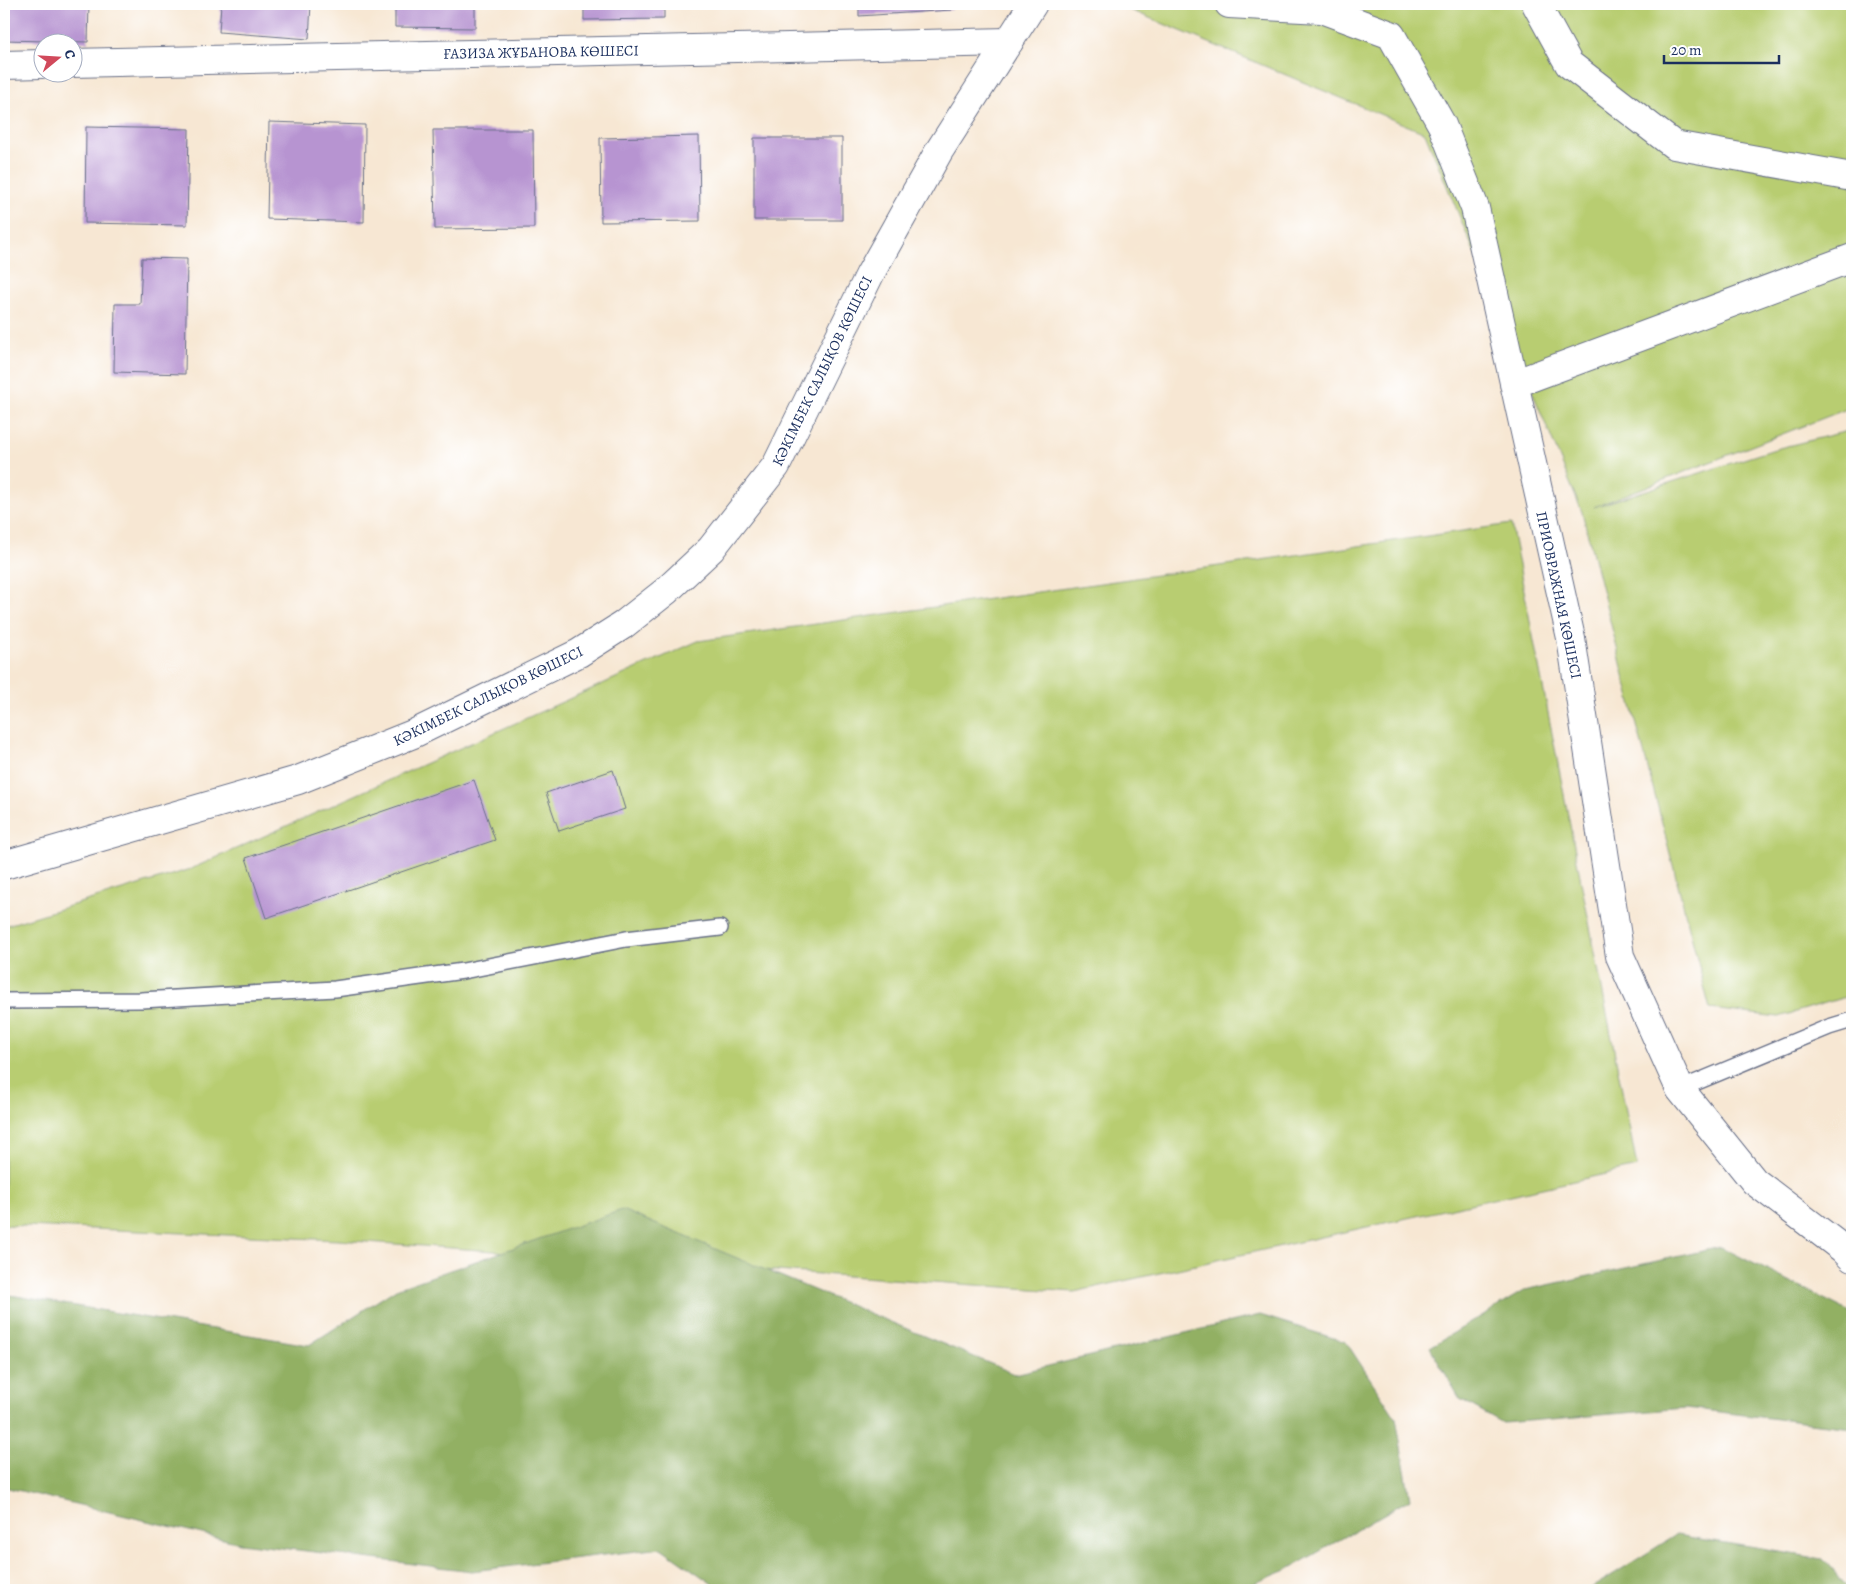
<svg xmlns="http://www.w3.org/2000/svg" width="1856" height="1594" font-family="Alegreya,serif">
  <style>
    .green { fill: #b8cd71; stroke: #6a7e68 }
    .forest { fill: #92b063; stroke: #567060 }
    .building { fill: #b794d1 }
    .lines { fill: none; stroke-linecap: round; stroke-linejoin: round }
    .lane-casing { stroke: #686f87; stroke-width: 18 }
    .street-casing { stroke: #686f87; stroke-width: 30 }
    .secondary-casing { stroke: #686f87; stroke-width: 30 }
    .lane { stroke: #fff; stroke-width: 15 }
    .street { stroke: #fff; stroke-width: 28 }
    .secondary { stroke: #fff; stroke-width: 28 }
    .labels { text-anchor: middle; stroke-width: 4; stroke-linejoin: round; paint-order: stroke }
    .street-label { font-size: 15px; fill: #1b2f5e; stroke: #fff }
  </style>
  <rect width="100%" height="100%" fill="#fff"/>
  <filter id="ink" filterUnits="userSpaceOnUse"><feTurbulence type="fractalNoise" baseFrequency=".02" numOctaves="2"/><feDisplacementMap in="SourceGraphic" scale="10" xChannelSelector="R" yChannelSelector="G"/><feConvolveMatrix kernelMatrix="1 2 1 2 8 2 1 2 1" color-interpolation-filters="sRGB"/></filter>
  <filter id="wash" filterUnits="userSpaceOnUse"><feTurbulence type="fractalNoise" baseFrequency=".0096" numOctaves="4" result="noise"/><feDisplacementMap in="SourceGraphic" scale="20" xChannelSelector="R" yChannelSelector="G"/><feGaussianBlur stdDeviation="1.12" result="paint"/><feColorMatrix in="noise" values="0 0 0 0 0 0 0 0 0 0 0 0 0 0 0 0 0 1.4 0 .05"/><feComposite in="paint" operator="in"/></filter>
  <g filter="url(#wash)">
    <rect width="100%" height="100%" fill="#f7e7d3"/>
    <path class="green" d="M 1116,4 L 1852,4 L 1852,407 L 1594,507 L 1775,449 L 1852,430 L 1852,995 L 1779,1017 L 1710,1009 L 1582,512 L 1425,133 Z
      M 1511,524 L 1637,1167 L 1074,1292 L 338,1240 L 4,1225 L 4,926 L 191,869 L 698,641 Z"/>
    <path class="forest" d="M 622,1210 L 1015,1374 L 1260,1315 L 1346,1342 L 1396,1418 L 1410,1499 L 1289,1569 L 1238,1590 L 721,1590 L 661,1548 L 472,1571 L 240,1543 L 4,1487 L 4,1294 L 309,1345 L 396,1289 Z
      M 1721,1247 L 1852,1313 L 1852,1428 L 1686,1408 L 1503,1423 L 1460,1399 L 1430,1347 L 1525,1290 Z
      M 1676,1535 L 1823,1559 L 1850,1590 L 1588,1590 Z"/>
    <g id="blocks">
      <path class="building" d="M 4,4 L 89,4 L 88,42 L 4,40 Z
        M 221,4 L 311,4 L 309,39 L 219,32 Z
        M 395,4 L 475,4 L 475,28 L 395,27 Z
        M 584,4 L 664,4 L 664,19 L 584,20 Z
        M 859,4 L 952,4 L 952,10 L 859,16 Z
        M 269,122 L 365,125 L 364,222 L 267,219 Z
        M 86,127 L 189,129 L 187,225 L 85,223 Z
        M 433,130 L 533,130 L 534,228 L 435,229 Z
        M 699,136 L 700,221 L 601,222 L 600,138 Z
        M 754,138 L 842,138 L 842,220 L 754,220 Z
        M 142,258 L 187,259 L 185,374 L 114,372 L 115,304 L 140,304 Z
        M 613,770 L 625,809 L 559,831 L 546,793 Z
        M 474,780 L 495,840 L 266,918 L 246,858 Z"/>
    </g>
  </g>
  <g filter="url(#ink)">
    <use href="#blocks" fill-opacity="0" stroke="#686f87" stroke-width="1"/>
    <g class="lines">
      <g class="lane-casing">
        <path id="lane" d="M 4,1001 L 141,1000 L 335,989 L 463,971 L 626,939 L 720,928
          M 1680,1089 L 1829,1027 L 1852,1020"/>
      </g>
      <g class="street-casing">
        <path id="street" d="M 1229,4 L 1321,9 L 1391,35 L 1442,125 L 1475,208 L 1571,638 L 1620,956 L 1680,1089 L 1754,1181 L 1843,1249 L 1852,1258
          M 1536,4 L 1569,64 L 1674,145 L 1852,177
          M 72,63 L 1009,42
          M 4,65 L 42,64
          M 1514,384 L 1852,258"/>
      </g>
      <g class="secondary-casing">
        <path id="secondary" d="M 4,865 L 298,780 L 413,734 L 579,653 L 623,625 L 666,591 L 711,549 L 776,466 L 870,274 L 939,151 L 1033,4"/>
      </g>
      <use href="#lane" class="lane"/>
      <use href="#street" class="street"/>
      <use href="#secondary" class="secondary"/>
    </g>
  </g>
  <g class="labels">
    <g class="street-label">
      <text transform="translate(541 52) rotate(-1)" y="5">ҒАЗИЗА ЖҰБАНОВА КӨШЕСІ</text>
      <text transform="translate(822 371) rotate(-64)" y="5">КӘКІМБЕК САЛЫҚОВ КӨШЕСІ</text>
      <text transform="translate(1559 595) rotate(78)" y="5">ПРИОВРАЖНАЯ КӨШЕСІ</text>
      <text transform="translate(488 696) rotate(-26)" y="5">КӘКІМБЕК САЛЫҚОВ КӨШЕСІ</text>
    </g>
  </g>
  <rect width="1856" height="1594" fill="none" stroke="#fff" stroke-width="20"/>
  <g transform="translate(58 58) rotate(72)"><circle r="24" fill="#ffffff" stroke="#a4acbf"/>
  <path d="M0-4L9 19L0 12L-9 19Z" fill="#d1495b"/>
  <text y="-8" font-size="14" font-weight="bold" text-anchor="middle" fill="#1b2f5e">С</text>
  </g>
  <path d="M1664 55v8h115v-8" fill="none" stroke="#1b2f5e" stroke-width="2.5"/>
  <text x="1671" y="55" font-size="15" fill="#1b2f5e" stroke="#ffffff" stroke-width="4" paint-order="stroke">20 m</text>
</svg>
